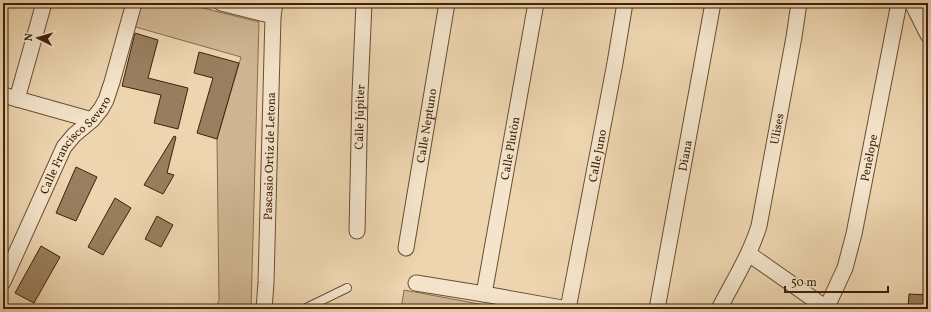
<svg xmlns="http://www.w3.org/2000/svg" width="931" height="312" font-family="Vollkorn,serif">
  <style>
    .green { fill: #cfb693; stroke: #876c4e }
    .building { fill: #997f5f; stroke: #3f2109 }
    .lines { fill: none; stroke-linecap: round; stroke-linejoin: round }
    .service-casing { stroke: #6a4e32; stroke-width: 10 }
    .minor-casing { stroke: #6a4e32; stroke-width: 17 }
    .service { stroke: #f3e4cb; stroke-width: 8 }
    .minor { stroke: #f3e4cb; stroke-width: 15 }
    .labels { text-anchor: middle; stroke-width: 4; stroke-linejoin: round; paint-order: stroke }
    .street-label { font-size: 12px; fill: #3f2109; stroke: #f3e4cb }
  </style>
  <rect width="100%" height="100%" fill="#edd5af"/>
  <filter id="stains"><feTurbulence type="fractalNoise" baseFrequency=".005" numOctaves="4"/><feColorMatrix values="0 0 0 0 .2 0 0 0 0 .09 0 0 0 0 .02 0 0 0 .5 -.17"/></filter>
  <radialGradient id="worn" r=".72"><stop offset=".6" stop-color="#630" stop-opacity="0"/><stop offset="1" stop-color="#630" stop-opacity=".3"/></radialGradient>
  <path class="green" d="M 139,3 L 183,3 L 259,22 L 251,309 L 214,309 L 219,301 L 217,139 L 241,57 L 132,26 Z
    M 404,290 L 506,309 L 401,309 Z"/>
  <path class="building" d="M 135,33 L 158,40 L 148,78 L 188,88 L 178,129 L 154,123 L 161,95 L 122,86 Z
    M 199,52 L 239,63 L 217,139 L 197,133 L 213,78 L 194,73 Z
    M 174,136 L 176,137 L 167,173 L 174,175 L 163,194 L 144,185 Z
    M 76,167 L 97,177 L 76,221 L 56,213 Z
    M 115,198 L 131,208 L 103,255 L 88,247 Z
    M 157,216 L 173,225 L 161,247 L 145,239 Z
    M 41,246 L 60,257 L 34,303 L 15,293 Z
    M 909,294 L 928,295 L 928,309 L 908,309 Z"/>
  <g class="lines">
    <g class="service-casing">
      <path id="service" d="M 304,309 L 347,288"/>
    </g>
    <g class="minor-casing">
      <g id="minor">
        <path d="M 221,3 L 273,16"/>
        <path d="M 912,3 L 928,35"/>
        <path d="M 3,95 L 92,120"/>
        <path d="M 17,99 L 44,3"/>
        <path id="s1" d="M 357,231 L 360,93 L 364,3"/>
        <path id="s2" d="M 406,248 L 447,3"/>
        <path d="M 749,254 L 826,308"/>
        <path id="s3" d="M 3,282 L 64,147 L 74,135 L 92,120 L 101,109 L 106,100 L 112,82 L 134,3"/>
        <path d="M 416,283 L 484,294 L 568,309"/>
        <path id="s4" d="M 484,294 L 536,3"/>
        <path id="s5" d="M 264,309 L 266,283 L 273,16 L 275,3"/>
        <path id="s6" d="M 568,309 L 615,63 L 625,3"/>
        <path id="s7" d="M 657,309 L 713,3"/>
        <path id="s8" d="M 719,309 C 733,282 750,255 759,226 L 794,37 L 799,3"/>
        <path id="s9" d="M 826,309 L 845,268 L 854,234 L 899,3"/>
      </g>
    </g>
    <use href="#service" class="service"/>
    <use href="#minor" class="minor"/>
  </g>
  <g class="labels">
    <g class="street-label">
      <text dy="4" stroke="none"><textPath href="#s1" startOffset="114">Calle Júpiter</textPath></text>
      <text dy="4" stroke="none"><textPath href="#s2" startOffset="124">Calle Neptuno</textPath></text>
      <text dy="4" stroke="none"><textPath href="#s8" startOffset="191">Ulises</textPath></text>
      <text dy="4" stroke="none"><textPath href="#s3" startOffset="156">Calle Francisco Severo</textPath></text>
      <text dy="4" stroke="none"><textPath href="#s4" startOffset="148">Calle Plutòn</textPath></text>
      <text dy="4" stroke="none"><textPath href="#s5" startOffset="153">Pascasio Ortiz de Letona</textPath></text>
      <text dy="4" stroke="none"><textPath href="#s6" startOffset="156">Calle Juno</textPath></text>
      <text dy="4" stroke="none"><textPath href="#s7" startOffset="156">Diana</textPath></text>
      <text dy="4" stroke="none"><textPath href="#s9" startOffset="158">Penèlope</textPath></text>
    </g>
  </g>
  <rect width="931" height="312" fill="none" stroke="#edd5af" stroke-width="16"/>
  <rect x="4" y="4" width="923" height="304" fill="none" stroke="#3f2109" stroke-width="2"/>
  <rect x="8" y="8" width="915" height="296" fill="none" stroke="#3f2109"/>
  <g transform="translate(38 38) rotate(275)" stroke="#f3e4cb" stroke-width="3" paint-order="stroke">
  <path d="M0-3L7 15L0 10L-7 15Z" fill="#3f2109"/>
  <text y="-6" font-size="11" font-weight="bold" text-anchor="middle" fill="#3f2109">N</text>
  </g>
  <path d="M785 286v6h103v-6" fill="none" stroke="#3f2109" stroke-width="2"/>
  <text x="791" y="286" font-size="12" fill="#3f2109" stroke="#f3e4cb" stroke-width="3" paint-order="stroke">50 m</text>
  <rect width="100%" height="100%" filter="url(#stains)"/>
  <rect width="100%" height="100%" fill="url(#worn)"/>
</svg>
